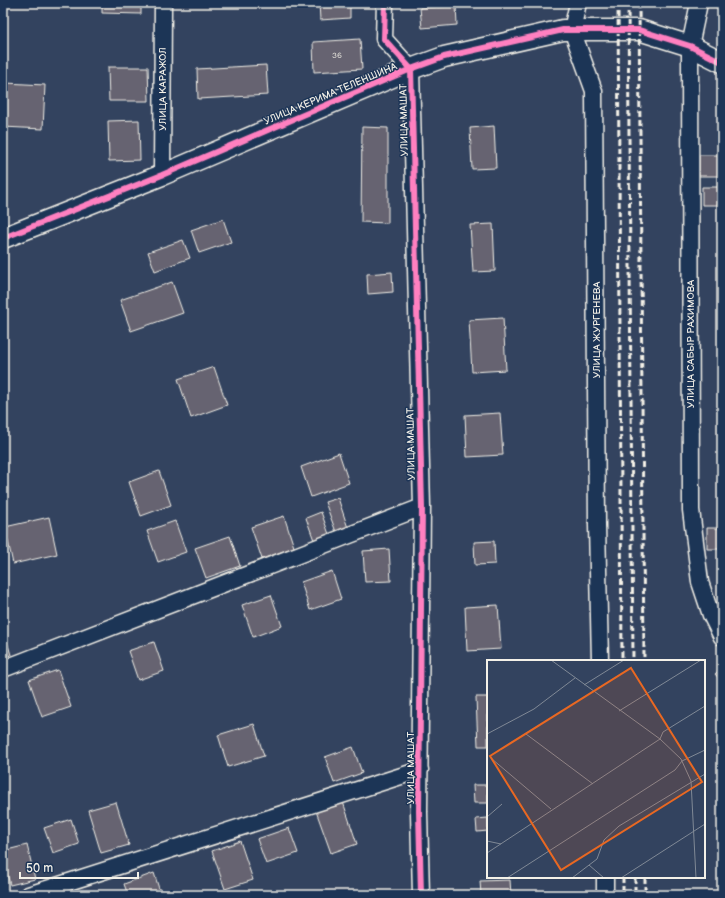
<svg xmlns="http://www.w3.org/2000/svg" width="725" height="898" font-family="'Balsamiq Sans',sans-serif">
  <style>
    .building { fill: #666371; stroke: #f4f1e8 }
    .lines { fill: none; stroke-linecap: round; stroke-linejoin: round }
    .minor-casing { stroke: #f4f1e8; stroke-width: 19 }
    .tertiary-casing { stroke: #f4f1e8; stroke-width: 23 }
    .minor { stroke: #1d3557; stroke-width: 16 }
    .tertiary { stroke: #1d3557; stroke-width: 20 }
    .rail { stroke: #f4f1e8; stroke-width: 3; stroke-dasharray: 6 3; stroke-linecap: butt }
    .cycleway-casing { stroke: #1d3557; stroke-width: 8 }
    .cycleway { stroke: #ff80c0; stroke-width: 6 }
    .labels { text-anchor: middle; stroke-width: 3; stroke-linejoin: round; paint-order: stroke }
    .number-label { font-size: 8px; fill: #d0ceca }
    .street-label { font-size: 10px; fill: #f4f1e8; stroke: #1d3557 }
    .inset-road { fill: none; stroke: #808996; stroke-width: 1 }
    .view { fill: #e96822; fill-opacity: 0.15; stroke: #e96822; stroke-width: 2 }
    .inset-edge { fill: none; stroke: #f4f1e8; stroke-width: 2 }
  </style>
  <rect width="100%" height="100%" fill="#33435f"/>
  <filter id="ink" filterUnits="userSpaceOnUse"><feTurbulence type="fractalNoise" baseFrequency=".025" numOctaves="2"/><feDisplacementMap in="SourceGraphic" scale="8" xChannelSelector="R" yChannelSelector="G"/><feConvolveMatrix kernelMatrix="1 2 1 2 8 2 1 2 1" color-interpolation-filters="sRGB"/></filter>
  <g filter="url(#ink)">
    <path class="building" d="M 102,3 L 141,3 L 141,14 L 102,13 Z
      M 319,3 L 350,3 L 350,18 L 320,20 Z
      M 456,6 L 457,25 L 422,28 L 420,8 Z
      M 360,39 L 362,69 L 314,72 L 313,42 Z
      M 266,65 L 268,95 L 198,99 L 197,69 Z
      M 108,67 L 148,67 L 149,101 L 109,101 Z
      M 5,83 L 45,85 L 43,129 L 3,127 Z
      M 139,120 L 140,160 L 109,161 L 108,121 Z
      M 494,126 L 496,168 L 472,169 L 470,128 Z
      M 362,127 L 388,128 L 388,223 L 361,222 Z
      M 699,155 L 722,155 L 722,176 L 699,176 Z
      M 702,187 L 722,187 L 722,205 L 702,205 Z
      M 223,219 L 231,242 L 199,253 L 191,230 Z
      M 493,224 L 495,271 L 473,272 L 470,225 Z
      M 183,240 L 190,258 L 155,271 L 148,252 Z
      M 392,272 L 393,292 L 368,294 L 367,274 Z
      M 172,282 L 183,313 L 131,331 L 120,300 Z
      M 503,318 L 506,370 L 472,372 L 469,320 Z
      M 214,367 L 227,405 L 191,418 L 178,379 Z
      M 500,413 L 503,455 L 467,457 L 465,415 Z
      M 339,453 L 349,483 L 311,497 L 301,467 Z
      M 159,471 L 171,505 L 141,516 L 129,482 Z
      M 338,498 L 348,528 L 336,532 L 325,502 Z
      M 321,512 L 330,537 L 315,543 L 306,518 Z
      M 284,516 L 294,547 L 262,559 L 251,527 Z
      M 49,517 L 57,554 L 13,564 L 5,527 Z
      M 175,521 L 186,552 L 158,562 L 147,531 Z
      M 707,528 L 722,528 L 722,549 L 707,549 Z
      M 230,536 L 240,566 L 206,578 L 195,548 Z
      M 494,541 L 495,564 L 475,565 L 474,542 Z
      M 389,549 L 391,581 L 365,582 L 363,551 Z
      M 332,571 L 341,599 L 310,610 L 301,582 Z
      M 271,595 L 282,626 L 253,637 L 242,605 Z
      M 498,605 L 501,649 L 467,651 L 465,607 Z
      M 3,628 L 11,655 L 3,657 Z
      M 154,642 L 164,671 L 138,680 L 128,651 Z
      M 722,668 L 722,682 L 715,674 Z
      M 58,670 L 71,707 L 42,717 L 29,680 Z
      M 476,697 L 488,697 L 488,746 L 478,746 Z
      M 254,724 L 264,756 L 228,767 L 218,735 Z
      M 353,747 L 362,773 L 334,783 L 325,757 Z
      M 473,785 L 488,785 L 488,803 L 474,803 Z
      M 116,802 L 129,845 L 101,853 L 88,810 Z
      M 343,802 L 357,844 L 331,853 L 316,811 Z
      M 488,818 L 488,831 L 477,832 L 476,819 Z
      M 71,819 L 79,844 L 53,853 L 44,828 Z
      M 289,828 L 298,853 L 266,864 L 257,839 Z
      M 240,841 L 253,880 L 225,889 L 212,851 Z
      M 27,845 L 35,879 L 10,885 L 3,858 L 3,851 Z
      M 154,873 L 161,895 L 128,895 L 124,884 Z
      M 510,880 L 511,895 L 481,895 L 480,881 Z"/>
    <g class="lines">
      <g class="minor-casing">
        <path id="minor" d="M 385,3 L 384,39 L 411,69 L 422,507 L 419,812 L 421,895
          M 578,3 L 572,30 L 594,91 L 597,525 L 600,661
          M 699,3 L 690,46 L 691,510 L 700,582 L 711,615 L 722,637
          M 162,175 L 163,3
          M 3,669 L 422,507
          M 605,877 L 605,895
          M 28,895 L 420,770"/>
      </g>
      <g class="tertiary-casing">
        <path id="tertiary" d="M 3,238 L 162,175 L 411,69 L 444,57 L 563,30 L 639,30 L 690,46 L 722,62"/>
      </g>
      <use href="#minor" class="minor"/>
      <use href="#tertiary" class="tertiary"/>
      <path class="rail" d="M 618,3 L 622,661
        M 628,3 L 633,661
        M 639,3 L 644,661
        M 623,877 L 623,895
        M 635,877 L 635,895
        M 645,877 L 645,895"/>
      <g class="cycleway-casing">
        <path id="cycleway" d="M 385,3 L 384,39 L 411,69 L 422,507 L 419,812 L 421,895
          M 3,238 L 162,175 L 411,69 L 444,57 L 563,30 L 639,30 L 690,46 L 722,62"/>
      </g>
      <use href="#cycleway" class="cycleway"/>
    </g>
  </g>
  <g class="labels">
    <g class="number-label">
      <text x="337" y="58">36</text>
    </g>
    <g class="street-label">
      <text transform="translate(162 89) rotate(-90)" y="4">УЛИЦА КАРАЖОЛ</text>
      <text transform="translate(330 93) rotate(-23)" y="4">УЛИЦА КЕРИМА ТЕЛЕНШИНА</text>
      <text transform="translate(403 120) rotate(-91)" y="4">УЛИЦА МАШАТ</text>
      <text transform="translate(596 330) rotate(-90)" y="4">УЛИЦА ЖУРГЕНЕВА</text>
      <text transform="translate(690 344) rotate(-90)" y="4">УЛИЦА САБЫР РАХИМОВА</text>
      <text transform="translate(410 444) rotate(-91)" y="4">УЛИЦА МАШАТ</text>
      <text transform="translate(410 768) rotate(-90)" y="4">УЛИЦА МАШАТ</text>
    </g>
  </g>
  <g transform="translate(487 660)">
    <rect width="218" height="218" fill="#33435f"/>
    <path class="inset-road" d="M 64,0 L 173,79 L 194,99 L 204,121 L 209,218M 97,25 L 137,0M 132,51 L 214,0M 0,74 L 47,49 L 88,18M 39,74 L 106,124M 5,99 L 64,149M 0,157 L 15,144M 0,181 L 14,184M 0,193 L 173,79 L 176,72 L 218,46M 102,205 L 117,218M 20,218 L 188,110 L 195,101 L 218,90M 85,218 L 110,199 L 117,180 L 132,166 L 218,114M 134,218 L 218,164"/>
    <path class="view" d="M 144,8 L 215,122 L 74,210 L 3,96 Z"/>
    <rect width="218" height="218" class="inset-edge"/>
  </g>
  <rect width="725" height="898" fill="none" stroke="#1d3557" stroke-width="16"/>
  <rect x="8" y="8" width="709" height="882" fill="none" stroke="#f4f1e8" stroke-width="1.5" filter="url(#ink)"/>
  <path d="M20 872v6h118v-6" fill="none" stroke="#f4f1e8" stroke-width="2"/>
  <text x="26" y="872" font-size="12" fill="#f4f1e8" stroke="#1d3557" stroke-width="3" paint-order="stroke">50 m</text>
</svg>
